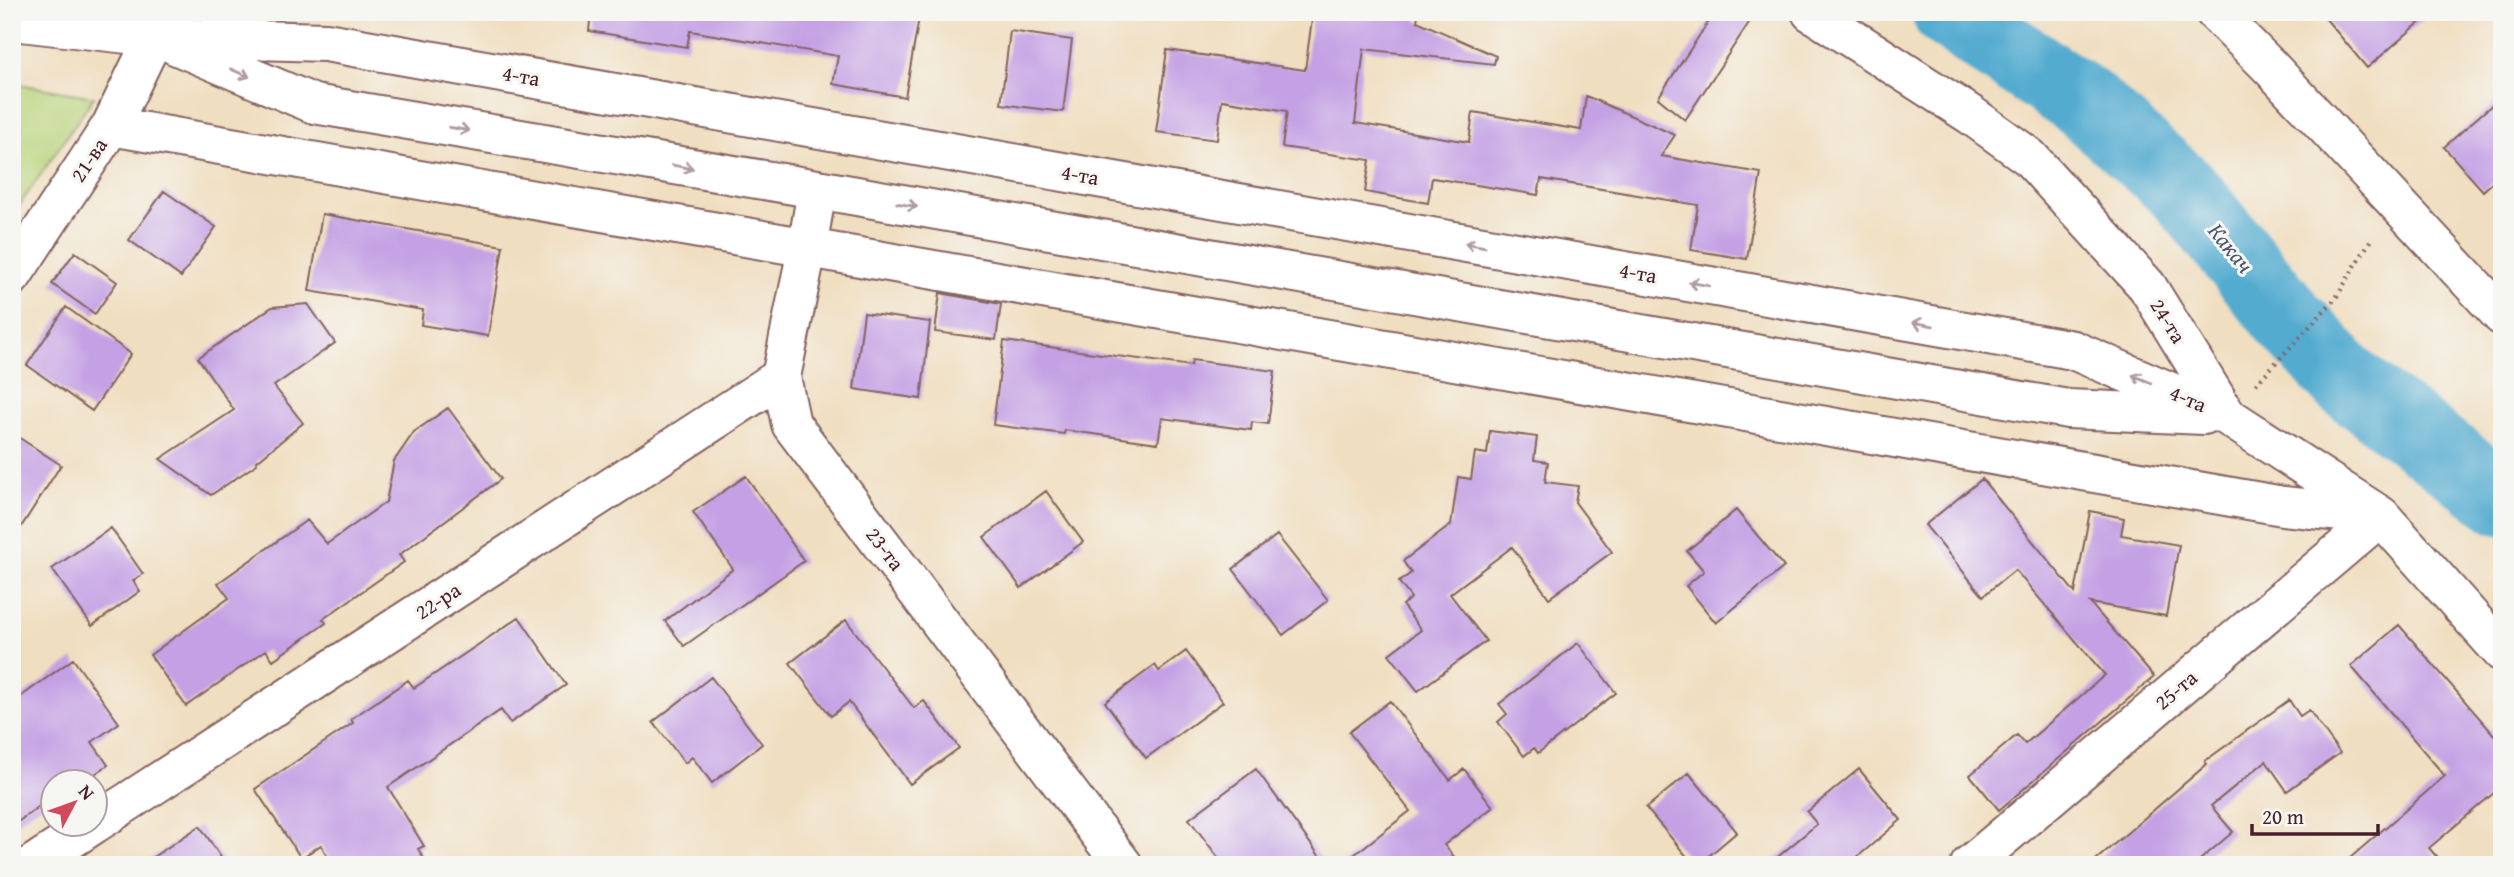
<svg xmlns="http://www.w3.org/2000/svg" width="2514" height="877" font-family="'Gentium Book Plus',serif">
  <style>
    .green { fill: #b8d379; stroke: #817952; stroke-width: 2 }
    .lines { fill: none; stroke-linecap: round; stroke-linejoin: round }
    .river { stroke: #53abd0; stroke-width: 75 }
    .building { fill: #c4a0e4 }
    .minor-casing { stroke: #84625f; stroke-width: 42 }
    .path { stroke: #84625f; stroke-width: 4.5; stroke-dasharray: 2 5; stroke-linecap: butt }
    .minor { stroke: #fff; stroke-width: 38 }
    .oneway { stroke: #ae9aa0 }
    .labels { text-anchor: middle; stroke-width: 6; stroke-linejoin: round; paint-order: stroke }
    .street-label { font-size: 21px; fill: #4a1f2b; stroke: #f6f6f2 }
    .water-label { font-size: 23px; font-style: italic; fill: #4e576d; stroke: #f6f6f2 }
  </style>
  <rect width="100%" height="100%" fill="#f6f6f2"/>
  <filter id="ink" filterUnits="userSpaceOnUse"><feTurbulence type="fractalNoise" baseFrequency=".0143" numOctaves="2"/><feDisplacementMap in="SourceGraphic" scale="14" xChannelSelector="R" yChannelSelector="G"/><feConvolveMatrix kernelMatrix="1 2 1 2 8 2 1 2 1" color-interpolation-filters="sRGB"/></filter>
  <filter id="wash" filterUnits="userSpaceOnUse"><feTurbulence type="fractalNoise" baseFrequency=".00686" numOctaves="4" result="noise"/><feDisplacementMap in="SourceGraphic" scale="28" xChannelSelector="R" yChannelSelector="G"/><feGaussianBlur stdDeviation="1.57" result="paint"/><feColorMatrix in="noise" values="0 0 0 0 0 0 0 0 0 0 0 0 0 0 0 0 0 1.4 0 .05"/><feComposite in="paint" operator="in"/></filter>
  <g filter="url(#wash)">
    <rect width="100%" height="100%" fill="#f0dec0"/>
    <path class="green" d="M 12,83 L 94,97 L 12,216 Z"/>
    <g class="lines">
      <path class="river" d="M 1949,12 L 2083,102 L 2184,191 L 2287,317 L 2346,381 L 2502,498"/>
    </g>
    <g id="blocks">
      <path class="building" d="M 591,12 L 920,12 L 905,97 L 833,84 L 838,56 L 690,31 L 687,47 L 589,31 Z
        M 1313,12 L 1400,12 L 1418,15 L 1417,21 L 1496,56 L 1494,64 L 1364,49 L 1355,123 L 1469,142 L 1473,112 L 1581,130 L 1586,96 L 1675,135 L 1661,156 L 1761,173 L 1747,259 L 1691,250 L 1698,205 L 1541,179 L 1538,195 L 1432,178 L 1428,203 L 1365,192 L 1370,160 L 1282,147 L 1287,111 L 1222,100 L 1217,140 L 1156,132 L 1167,50 L 1305,70 Z
        M 1715,12 L 1756,12 L 1685,120 L 1658,98 Z
        M 2320,12 L 2432,12 L 2367,68 Z
        M 1010,31 L 1072,40 L 1063,112 L 1001,104 Z
        M 2502,96 L 2502,174 L 2483,191 L 2444,147 Z
        M 164,191 L 216,227 L 181,277 L 129,240 Z
        M 322,214 L 503,246 L 488,336 L 421,325 L 423,310 L 309,291 Z
        M 75,252 L 117,282 L 95,314 L 52,284 Z
        M 940,293 L 1001,304 L 996,340 L 935,332 Z
        M 308,304 L 335,343 L 274,386 L 303,423 L 256,462 L 257,464 L 211,495 L 160,459 L 234,410 L 198,358 L 272,307 Z
        M 66,307 L 131,354 L 92,411 L 27,365 Z
        M 864,313 L 930,322 L 921,399 L 854,389 Z
        M 1004,341 L 1191,366 L 1192,360 L 1275,371 L 1268,424 L 1252,422 L 1251,430 L 1162,418 L 1158,443 L 1065,430 L 1064,434 L 993,425 Z
        M 448,408 L 501,479 L 399,555 L 404,562 L 323,619 L 326,623 L 273,660 L 266,650 L 186,706 L 150,655 L 229,598 L 218,583 L 307,520 L 327,544 L 386,502 L 394,461 L 414,432 Z
        M 1490,431 L 1537,437 L 1534,460 L 1548,462 L 1545,482 L 1578,486 L 1575,502 L 1612,552 L 1549,598 L 1512,547 L 1450,594 L 1486,641 L 1418,691 L 1389,654 L 1421,630 L 1402,605 L 1411,598 L 1399,582 L 1411,573 L 1403,561 L 1451,525 L 1458,477 L 1471,479 L 1475,452 L 1487,454 Z
        M 12,433 L 61,465 L 12,541 Z
        M 746,476 L 804,561 L 684,646 L 665,621 L 733,569 L 693,512 Z
        M 1982,479 L 2075,593 L 2090,511 L 2124,518 L 2121,535 L 2179,545 L 2166,616 L 2090,603 L 2154,677 L 1999,810 L 1970,775 L 2017,735 L 2025,744 L 2105,675 L 2015,570 L 1983,596 L 1925,525 Z
        M 1046,491 L 1083,542 L 1021,588 L 984,537 Z
        M 1736,510 L 1784,567 L 1716,623 L 1686,586 L 1704,571 L 1687,551 Z
        M 111,528 L 143,574 L 133,581 L 140,591 L 92,626 L 52,569 Z
        M 1277,535 L 1328,600 L 1283,635 L 1233,569 Z
        M 519,617 L 566,685 L 510,723 L 501,710 L 388,787 L 424,846 L 418,849 L 428,865 L 332,865 L 321,845 L 301,858 L 255,789 L 353,723 L 351,719 L 408,680 L 414,688 Z
        M 846,620 L 914,708 L 924,701 L 959,748 L 910,784 L 849,702 L 831,716 L 790,663 Z
        M 2399,625 L 2502,744 L 2502,786 L 2429,848 L 2444,865 L 2342,865 L 2445,776 L 2351,666 Z
        M 1578,643 L 1616,693 L 1538,753 L 1534,748 L 1524,756 L 1498,722 L 1507,714 L 1499,704 Z
        M 1186,651 L 1223,702 L 1146,758 L 1105,702 L 1155,665 L 1159,671 Z
        M 73,659 L 119,723 L 92,742 L 108,765 L 83,782 L 52,782 L 52,797 L 12,826 L 12,703 Z
        M 711,677 L 762,744 L 712,783 L 692,757 L 685,763 L 653,722 Z
        M 2289,700 L 2300,716 L 2309,710 L 2340,753 L 2287,791 L 2266,761 L 2211,806 L 2233,832 L 2194,865 L 2090,865 L 2207,764 L 2205,761 Z
        M 1390,701 L 1450,780 L 1464,769 L 1493,807 L 1444,845 L 1461,865 L 1341,865 L 1410,811 L 1349,732 Z
        M 1256,769 L 1326,865 L 1224,865 L 1189,819 Z
        M 1859,769 L 1901,820 L 1848,865 L 1768,865 L 1817,824 L 1807,812 Z
        M 1689,773 L 1737,832 L 1698,865 L 1694,865 L 1646,808 Z
        M 200,826 L 226,865 L 141,865 Z"/>
    </g>
  </g>
  <g filter="url(#ink)">
    <use href="#blocks" fill-opacity="0" stroke="#84625f" stroke-width="2"/>
    <g class="lines">
      <g class="minor-casing">
        <path id="minor" d="M 1811,12 L 1971,115 L 2029,157 L 2147,286 L 2227,416 L 2381,516 L 2502,652
          M 2215,12 L 2271,68 L 2502,316
          M 12,21 L 154,37 L 326,42 L 2073,350 L 2227,416
          M 175,45 L 314,104 L 817,189 L 2068,409 L 2204,415
          M 111,126 L 2283,506 L 2381,516
          M 817,189 L 807,249 L 781,377 L 791,424 L 1123,865
          M 12,276 L 111,126 L 154,37
          M 94,824 L 781,377
          M 32,865 L 94,824
          M 1970,865 L 2381,516"/>
      </g>
      <path class="path" d="M 2256,384 L 2336,298 L 2372,238"/>
      <use href="#minor" class="minor"/>
    </g>
    <defs><path id="oneway-shaft" d="M-6 0H5M1.5-3L5.5 0L1.5 3" fill="none" stroke-width="1.6" stroke-linecap="round" stroke-linejoin="round" transform="scale(1.75)"/></defs>
    <g class="oneway">
      <use href="#oneway-shaft" transform="translate(240 73) rotate(23)"/>
      <use href="#oneway-shaft" transform="translate(459 129) rotate(10)"/>
      <use href="#oneway-shaft" transform="translate(683 167) rotate(10)"/>
      <use href="#oneway-shaft" transform="translate(907 205) rotate(10)"/>
      <use href="#oneway-shaft" transform="translate(1475 245) rotate(-170)"/>
      <use href="#oneway-shaft" transform="translate(1699 284) rotate(-170)"/>
      <use href="#oneway-shaft" transform="translate(1923 324) rotate(-170)"/>
      <use href="#oneway-shaft" transform="translate(2142 379) rotate(-157)"/>
    </g>
  </g>
  <g class="labels">
    <g class="street-label">
      <text transform="translate(521 76) rotate(10)" y="7">4-та</text>
      <text transform="translate(89 160) rotate(-56)" y="7">21-ва</text>
      <text transform="translate(1080 175) rotate(10)" y="7">4-та</text>
      <text transform="translate(1638 273) rotate(10)" y="7">4-та</text>
      <text transform="translate(2168 321) rotate(58)" y="7">24-та</text>
      <text transform="translate(2188 399) rotate(23)" y="7">4-та</text>
      <text transform="translate(885 549) rotate(53)" y="7">23-та</text>
      <text transform="translate(438 601) rotate(-33)" y="7">22-ра</text>
      <text transform="translate(2176 690) rotate(-40)" y="7">25-та</text>
    </g>
    <g class="water-label">
      <text transform="translate(2231 248) rotate(51)" y="8">Какач</text>
    </g>
  </g>
  <rect width="2514" height="877" fill="none" stroke="#f6f6f2" stroke-width="42"/>
  <g transform="translate(74 803) rotate(49)"><circle r="33" fill="#f6f6f2" stroke="#b1a0a2" stroke-width="2"/>
  <path d="M0-5L12 26L0 18L-12 26Z" fill="#d1495b"/>
  <text y="-10" font-size="19" font-weight="bold" text-anchor="middle" fill="#4a1f2b">N</text>
  </g>
  <path d="M2252 824v10h126v-10" fill="none" stroke="#4a1f2b" stroke-width="3.5"/>
  <text x="2262" y="824" font-size="21" fill="#4a1f2b" stroke="#f6f6f2" stroke-width="5" paint-order="stroke">20 m</text>
</svg>
